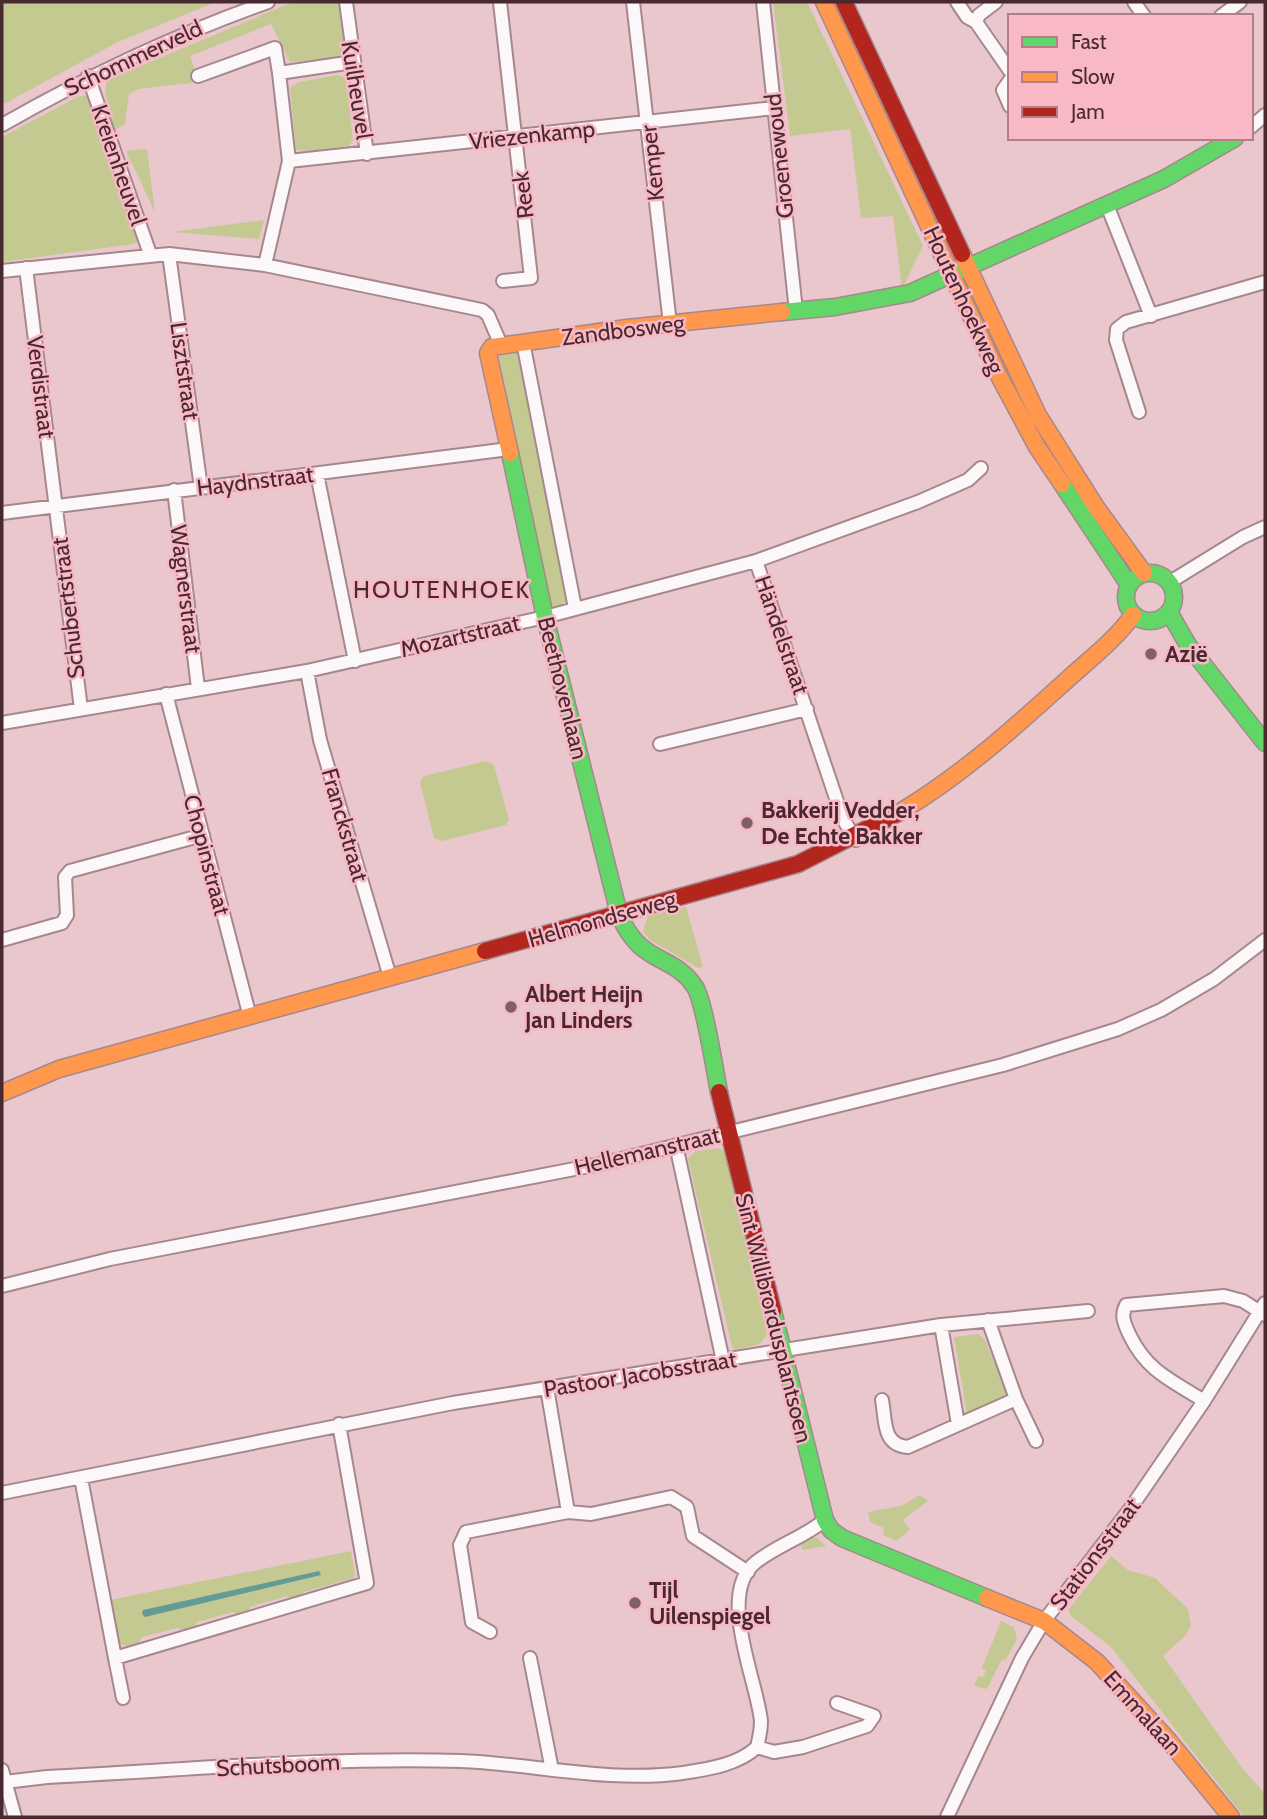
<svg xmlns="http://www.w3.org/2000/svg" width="1267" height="1819" font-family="Cabin,sans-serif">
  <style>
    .green { fill: #c4c992 }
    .water { fill: #629c96 }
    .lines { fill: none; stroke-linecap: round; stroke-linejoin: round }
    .street-casing { stroke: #a5888e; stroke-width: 16 }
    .fast-casing { stroke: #a5888e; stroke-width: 19 }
    .slow-casing { stroke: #a5888e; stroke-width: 19 }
    .jam-casing { stroke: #a5888e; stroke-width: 19 }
    .street { stroke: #fcf7f8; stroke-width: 12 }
    .fast { stroke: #63d668; stroke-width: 16 }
    .slow { stroke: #ff974d; stroke-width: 16 }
    .jam { stroke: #b3261e; stroke-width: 16 }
    .poi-dot { fill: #806067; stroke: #f8b8c5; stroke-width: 2.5 }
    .labels { text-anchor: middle; stroke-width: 5; stroke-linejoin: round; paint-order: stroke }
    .street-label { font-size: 23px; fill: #482930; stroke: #f8b8c5 }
    .poi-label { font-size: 23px; font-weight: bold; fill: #482930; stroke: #f8b8c5; text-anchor: start }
    .neighbourhood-label { font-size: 24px; letter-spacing: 2px; fill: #482930; stroke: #f8b8c5 }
  </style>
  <rect width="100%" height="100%" fill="#e9c7cd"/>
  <path class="green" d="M 2,2 L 216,2 L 118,42 L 2,105 Z
    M 293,2 L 339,2 L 346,50 L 337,58 L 290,62 L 271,24 L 190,56 L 199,82 L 138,89 L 129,94 L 125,124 L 114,130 L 105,91 L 107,80 Z
    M 773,2 L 807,2 L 923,246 L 902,289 L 893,216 L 861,218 L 850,129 L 790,136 Z
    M 337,75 L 346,78 L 353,140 L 349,146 L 317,151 L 296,150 L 290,88 L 299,82 Z
    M 87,95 L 139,241 L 134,244 L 2,262 L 2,137 L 77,97 Z
    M 147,149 L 155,212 L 126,151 Z
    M 264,220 L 259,239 L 172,232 Z
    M 521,352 L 571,606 L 550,610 L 499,356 Z
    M 486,761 L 494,765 L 509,820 L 506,825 L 442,841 L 434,838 L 420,782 L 424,776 Z
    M 686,907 L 703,967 L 698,968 L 650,940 L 643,931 L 648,916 Z
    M 720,1148 L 731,1158 L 767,1335 L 760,1344 L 735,1350 L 732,1347 L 688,1159 L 695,1151 Z
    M 978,1334 L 984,1338 L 1009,1395 L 967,1414 L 954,1337 Z
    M 920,1495 L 928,1501 L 903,1520 L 910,1530 L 896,1541 L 883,1535 L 884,1528 L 870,1522 L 868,1512 L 901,1506 Z
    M 810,1537 L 817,1538 L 826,1546 L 802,1550 L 800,1541 Z
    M 351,1551 L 355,1574 L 353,1578 L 304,1592 L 301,1598 L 292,1600 L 287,1596 L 250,1607 L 248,1613 L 238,1615 L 233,1612 L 197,1622 L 195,1629 L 184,1632 L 178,1628 L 142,1637 L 138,1644 L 130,1647 L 120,1644 L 118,1639 L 110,1600 Z
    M 1111,1556 L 1128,1570 L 1155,1578 L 1188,1609 L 1191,1625 L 1185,1636 L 1163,1656 L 1243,1769 L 1265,1794 L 1265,1817 L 1244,1817 L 1111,1647 L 1071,1616 L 1068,1610 Z
    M 1001,1621 L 1014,1627 L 1017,1639 L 1006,1659 L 1001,1661 L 987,1689 L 974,1686 L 978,1676 L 983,1677 L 986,1671 L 982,1668 Z"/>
  <path class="water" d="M 319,1571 L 321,1575 L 145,1617 L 142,1614 L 143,1610 Z"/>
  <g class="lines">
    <g class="street-casing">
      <path id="street" d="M 346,2 L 367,154
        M 500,2 L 531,278 L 503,281
        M 633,2 L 670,324
        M 763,2 L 796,311
        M 957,2 L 967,17 L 976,22 L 1010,71
        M 1134,2 L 1144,16
        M 1221,16 L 1240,2
        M 976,22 L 979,15 L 996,2
        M 88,76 L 150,254
        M 198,76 L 275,48 L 279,73 L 353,62
        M 1010,80 L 1003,90 L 1010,106
        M 2,125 C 88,76 175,35 268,2
        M 1251,127 L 1265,115
        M 289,161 L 774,108
        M 1107,205 L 1151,316
        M 169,254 L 201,488
        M 265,265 L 289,161 L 279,73
        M 26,268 L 81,709
        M 2,271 L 169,254 L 265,265 L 482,310 L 488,315 L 501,345
        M 523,342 L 575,608
        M 1139,412 L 1116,340 L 1117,329 L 1126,322 L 1265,282
        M 317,474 L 355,661
        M 174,490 L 198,688
        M 2,513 L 509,449
        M 756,561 L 843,819 L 856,840
        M 1170,582 L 1243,537 L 1265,527
        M 307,671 L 320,740 L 390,977
        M 166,694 L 250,1017
        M 2,723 L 307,671 L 545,617 L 756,561 L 918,502 L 968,480 L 981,468
        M 660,744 L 807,709
        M 2,940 L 62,923 L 67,915 L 65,877 L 70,871 L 203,835
        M 676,1145 L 723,1361
        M 2,1286 L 110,1259 L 605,1163 L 1003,1065 L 1118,1029 L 1161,1010 L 1214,979 L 1265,940
        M 988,1320 L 1016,1399 L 1036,1441
        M 941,1325 L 958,1424
        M 547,1388 L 568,1512
        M 882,1400 C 886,1421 882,1445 908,1447 L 1016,1399
        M 1204,1401 C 1171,1380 1148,1372 1130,1336 C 1125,1325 1120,1316 1126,1305 L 1224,1296 L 1243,1301 L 1265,1315
        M 81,1478 L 115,1658 L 367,1583 L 339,1424
        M 2,1493 L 453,1403 L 941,1325 L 1088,1311
        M 490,1632 L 472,1622 L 460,1545 L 466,1532 L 568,1512 L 591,1514 L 671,1497 L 687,1507 L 693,1536 L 748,1572
        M 115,1658 L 123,1698
        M 530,1658 L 552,1770
        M 757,1747 L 774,1752 L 803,1747 L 867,1726 L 874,1716 L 837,1703
        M 2,1770 L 15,1817
        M 5,1782 L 47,1777 C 185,1770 323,1757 461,1761 C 534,1764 609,1783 683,1773 C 708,1769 738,1765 757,1747 C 759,1739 761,1729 761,1721 C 757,1680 716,1593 756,1562 C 778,1545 804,1537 825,1520
        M 947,1817 L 1022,1658 L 1044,1621 L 1130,1509 L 1204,1401 L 1265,1303"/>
    </g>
    <g class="fast-casing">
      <path id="fast" d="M 782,312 L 835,307 L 910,293 L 1164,179 L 1235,138
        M 510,453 L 545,617 L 619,914 C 640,966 673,953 695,987 C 704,1001 715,1071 719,1092
        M 1062,484 L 1129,585
        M1126 597a24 24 0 1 1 48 0a24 24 0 1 1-48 0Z
        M 1169,612 L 1188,645 L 1265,743
        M 773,1311 L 825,1520 L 831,1530 L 842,1538 L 987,1598"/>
    </g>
    <g class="slow-casing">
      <path id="slow" d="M 824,2 L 999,376 L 1037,447 L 1062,484
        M 962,254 L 1038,415 L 1096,507 L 1144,573
        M 510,453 L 488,353 L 492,347 L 627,328 L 782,312
        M 900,812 C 962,775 1015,727 1068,679 C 1091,658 1115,640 1133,615
        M 2,1093 L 59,1069 L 485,951
        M 987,1598 L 1044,1621 L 1097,1662 L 1169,1741 L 1231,1817"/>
    </g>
    <g class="jam-casing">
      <path id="jam" d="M 844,2 L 962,254
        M 485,951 L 798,864 L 900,812
        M 719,1092 L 773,1311"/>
    </g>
    <use href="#street" class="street"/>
    <use href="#fast" class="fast"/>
    <use href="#slow" class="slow"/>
    <use href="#jam" class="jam"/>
  </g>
  <g class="poi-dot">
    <circle cx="1151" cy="654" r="7"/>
    <circle cx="747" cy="823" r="7"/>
    <circle cx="511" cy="1007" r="7"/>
    <circle cx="635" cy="1603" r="7"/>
  </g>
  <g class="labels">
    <g class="street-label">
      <text transform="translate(133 58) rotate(-25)" y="8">Schommerveld</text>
      <text transform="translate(357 90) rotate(81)" y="8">Kuilheuvel</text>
      <text transform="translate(532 135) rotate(-6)" y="8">Vriezenkamp</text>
      <text transform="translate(779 156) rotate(-96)" y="8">Groenewoud</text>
      <text transform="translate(652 163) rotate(-96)" y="8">Kemper</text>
      <text transform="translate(119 165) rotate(71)" y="8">Kreienheuvel</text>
      <text transform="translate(523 195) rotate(-97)" y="8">Reek</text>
      <text transform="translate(964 300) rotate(65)" y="8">Houtenhoekweg</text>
      <text transform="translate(623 330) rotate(-7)" y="8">Zandbosweg</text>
      <text transform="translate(185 371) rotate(82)" y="8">Lisztstraat</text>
      <text transform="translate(41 387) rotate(83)" y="8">Verdistraat</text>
      <text transform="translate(255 481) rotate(-7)" y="8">Haydnstraat</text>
      <text transform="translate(186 589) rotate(83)" y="8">Wagnerstraat</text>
      <text transform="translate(68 608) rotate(-97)" y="8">Schubertstraat</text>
      <text transform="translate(782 635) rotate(71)" y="8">Händelstraat</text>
      <text transform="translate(460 636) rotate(-13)" y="8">Mozartstraat</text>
      <text transform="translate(563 688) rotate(76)" y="8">Beethovenlaan</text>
      <text transform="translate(345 825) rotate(74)" y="8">Franckstraat</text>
      <text transform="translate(207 855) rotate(75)" y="8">Chopinstraat</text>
      <text transform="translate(602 919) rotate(-16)" y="8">Helmondseweg</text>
      <text transform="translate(647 1151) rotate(-13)" y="8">Hellemanstraat</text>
      <text transform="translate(774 1318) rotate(76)" y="8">Sint Willibrordusplantsoen</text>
      <text transform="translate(640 1374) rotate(-9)" y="8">Pastoor Jacobsstraat</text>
      <text transform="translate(1095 1554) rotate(-53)" y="8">Stationsstraat</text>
      <text transform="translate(1143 1713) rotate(48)" y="8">Emmalaan</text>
      <text transform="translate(278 1765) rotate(-3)" y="8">Schutsboom</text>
    </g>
    <g class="poi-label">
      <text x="1165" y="662">Azië</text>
      <text x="761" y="818">Bakkerij Vedder,<tspan x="761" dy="26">De Echte Bakker</tspan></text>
      <text x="525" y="1002">Albert Heijn<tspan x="525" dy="26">Jan Linders</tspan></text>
      <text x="649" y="1598">Tijl<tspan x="649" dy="26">Uilenspiegel</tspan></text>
    </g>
    <g class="neighbourhood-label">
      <text x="442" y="598">HOUTENHOEK</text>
    </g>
  </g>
  <rect width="1267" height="1819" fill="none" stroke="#482930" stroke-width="7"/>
  <rect x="1008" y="14" width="245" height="126" fill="#f8b8c5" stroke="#b27f89" stroke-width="2"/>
  <rect x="1022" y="37" width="35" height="10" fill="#63d668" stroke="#b27f89" stroke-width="2"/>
  <text x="1071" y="49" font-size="21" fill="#482930">Fast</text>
  <rect x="1022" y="72" width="35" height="10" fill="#ff974d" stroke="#b27f89" stroke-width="2"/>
  <text x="1071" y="84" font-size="21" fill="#482930">Slow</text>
  <rect x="1022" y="107" width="35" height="10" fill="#b3261e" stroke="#b27f89" stroke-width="2"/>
  <text x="1071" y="119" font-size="21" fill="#482930">Jam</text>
</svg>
